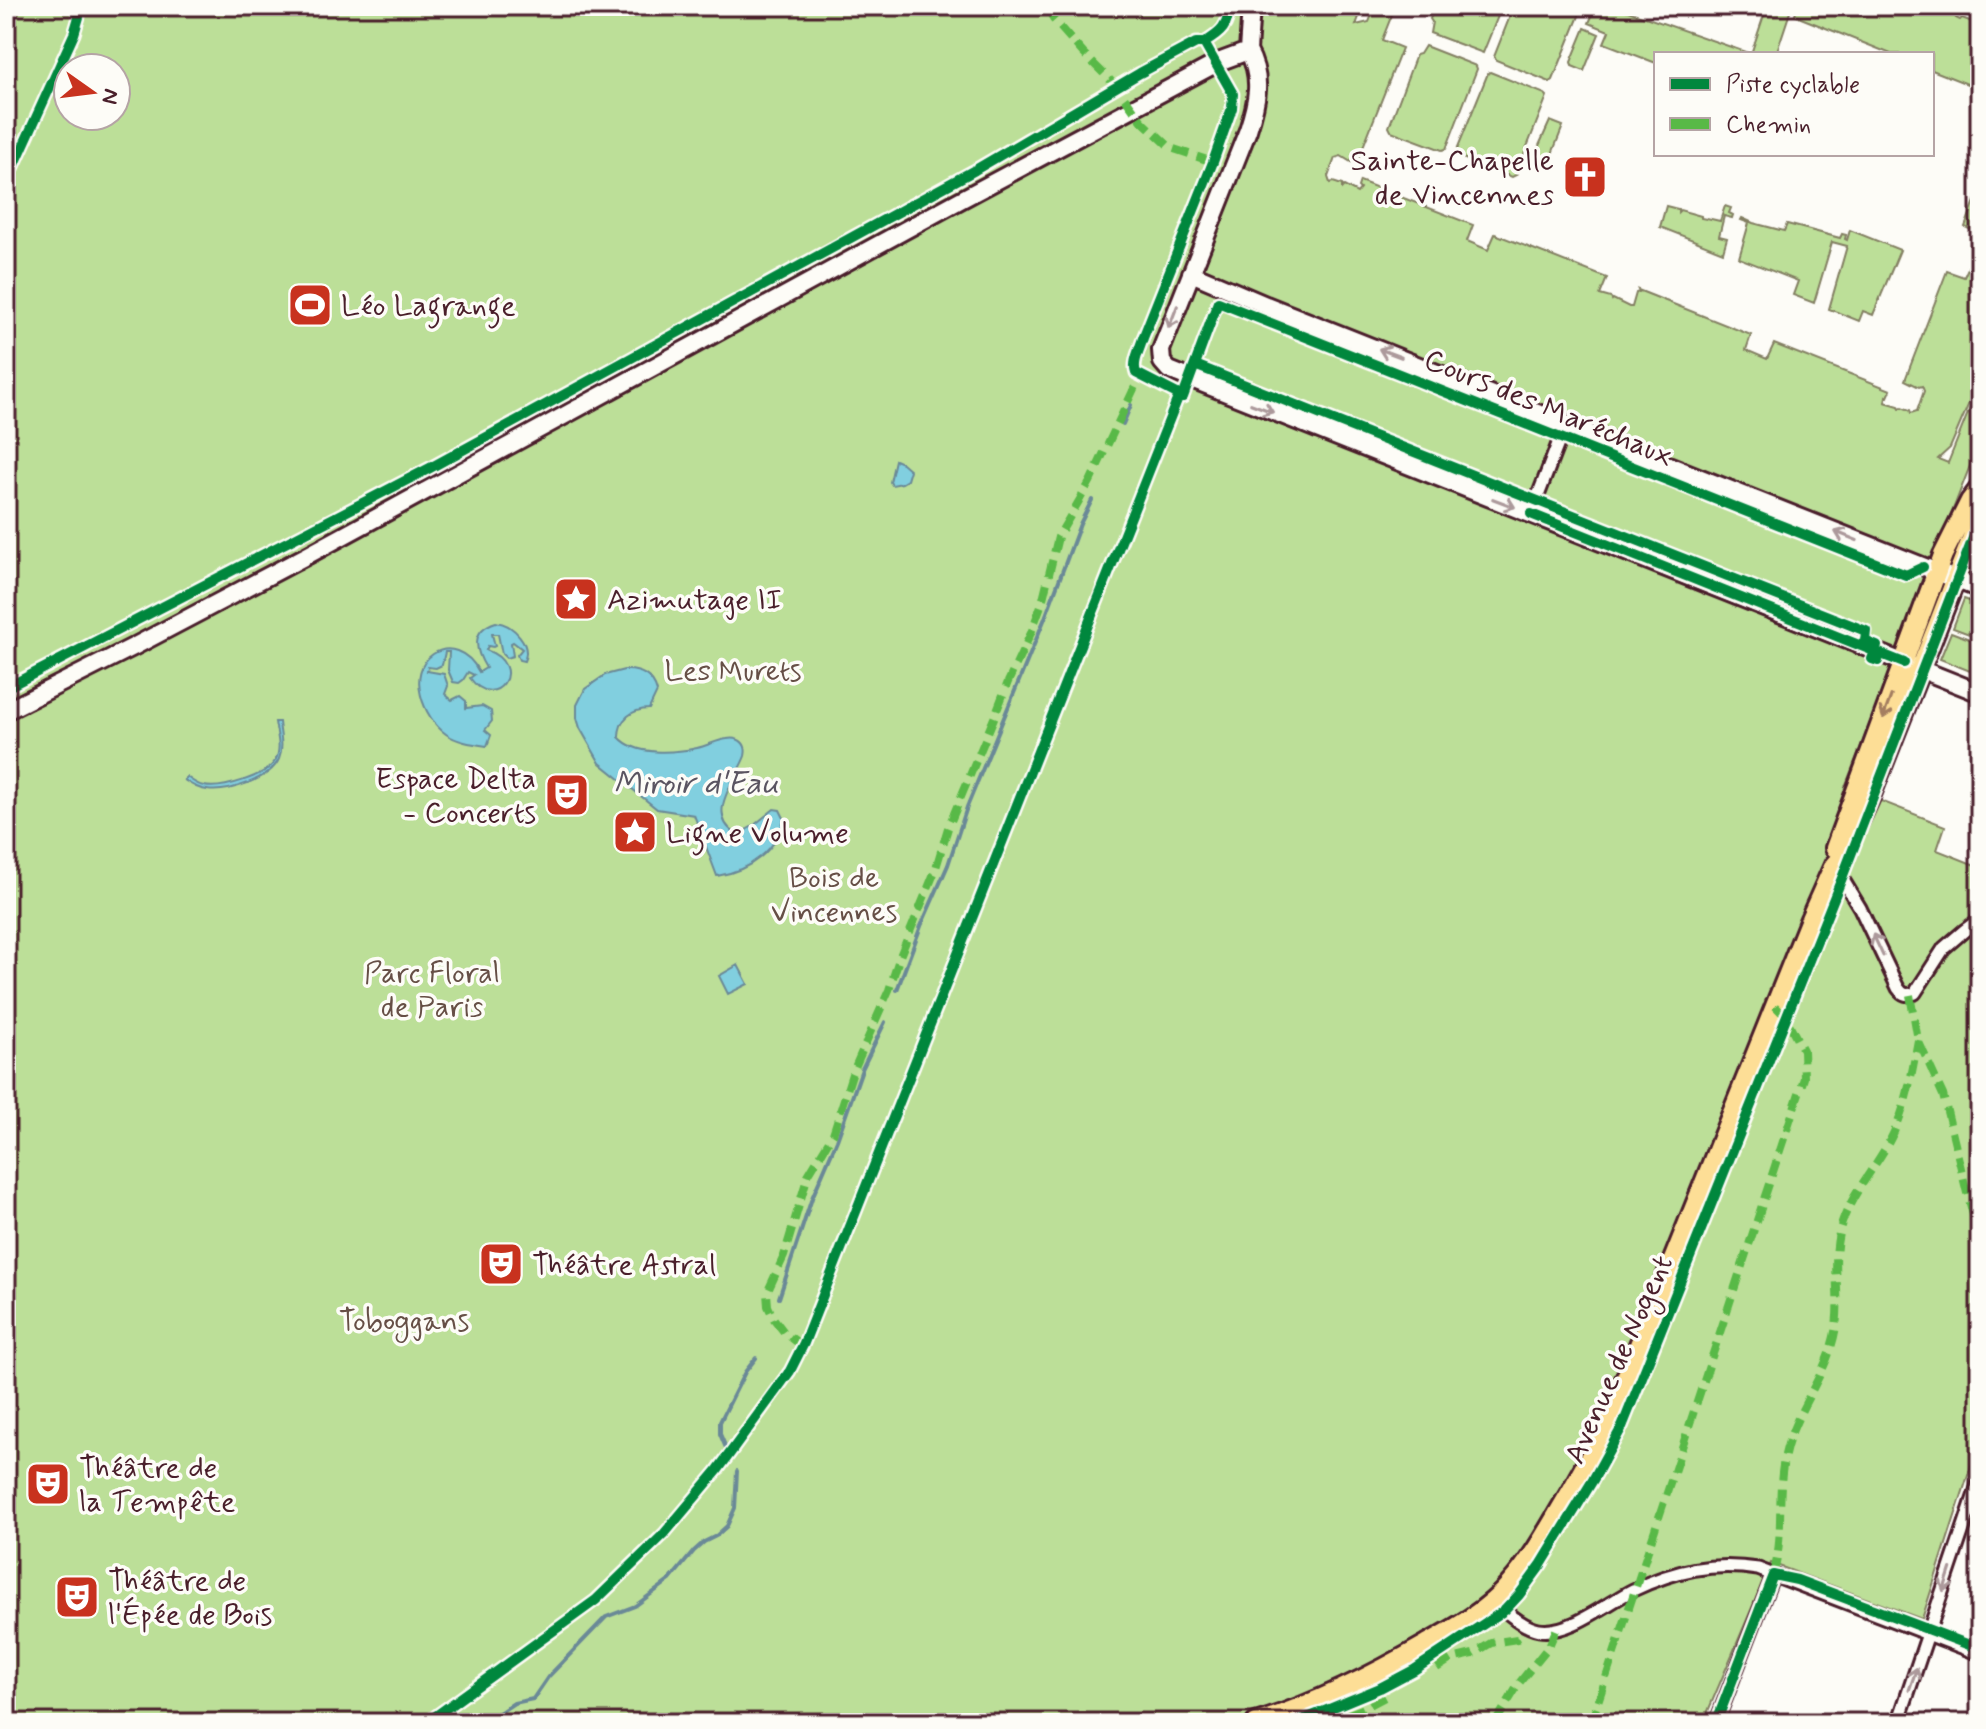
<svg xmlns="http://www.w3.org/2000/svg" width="1986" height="1729" font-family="Mynerve,sans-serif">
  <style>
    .green { fill: #bcdf98; stroke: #837f62; stroke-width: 2; fill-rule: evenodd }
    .water { fill: #81cfdf; stroke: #6b8997; stroke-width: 2 }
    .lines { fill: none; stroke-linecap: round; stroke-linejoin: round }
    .stream { stroke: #6b8997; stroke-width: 4 }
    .street-casing { stroke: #4a1f2b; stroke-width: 17 }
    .secondary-casing { stroke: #4a1f2b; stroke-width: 22 }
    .primary-casing { stroke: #4a1f2b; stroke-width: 24 }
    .street { stroke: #fdfcf7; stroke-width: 11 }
    .secondary { stroke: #fdfcf7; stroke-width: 16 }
    .primary { stroke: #fdde96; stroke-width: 18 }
    .quiet { stroke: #58b947; stroke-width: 8; stroke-dasharray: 16 8; stroke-linecap: butt }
    .cycleway-casing { stroke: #fdfcf7; stroke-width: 15 }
    .cycleway { stroke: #00873e; stroke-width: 10 }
    .oneway { stroke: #ac999b }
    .oneway2 { stroke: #a47e60 }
    .labels { text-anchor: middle; stroke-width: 7; stroke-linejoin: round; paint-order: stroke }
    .poi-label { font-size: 30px; fill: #4a1f2b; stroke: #fdfcf7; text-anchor: start }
    .street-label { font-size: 30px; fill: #4a1f2b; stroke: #fdfcf7 }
    .park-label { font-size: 30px; fill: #664f46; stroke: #fdfcf7 }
    .water-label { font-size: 32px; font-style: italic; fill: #5a5461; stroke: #fdfcf7 }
  </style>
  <rect width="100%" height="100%" fill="#fdfcf7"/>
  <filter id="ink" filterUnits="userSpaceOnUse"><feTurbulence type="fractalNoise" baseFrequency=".0125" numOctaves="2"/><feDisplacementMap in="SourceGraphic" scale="16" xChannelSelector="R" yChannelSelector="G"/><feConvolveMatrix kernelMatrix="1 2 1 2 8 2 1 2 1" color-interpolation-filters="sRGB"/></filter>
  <g filter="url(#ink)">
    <path class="green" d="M 6,6 L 1363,6 L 1356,25 L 1369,22 L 1373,12 L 1369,6 L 1419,6 L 1415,14 L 1395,7 L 1382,40 L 1402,48 L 1357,162 L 1352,160 L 1351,162 L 1341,156 L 1335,158 L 1328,177 L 1330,183 L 1333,182 L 1342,185 L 1342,188 L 1344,186 L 1357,193 L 1360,189 L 1358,187 L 1360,181 L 1473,225 L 1467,241 L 1488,250 L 1495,234 L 1607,278 L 1600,295 L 1611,298 L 1612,300 L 1613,299 L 1629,307 L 1632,307 L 1636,293 L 1639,292 L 1638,290 L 1751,335 L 1746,350 L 1767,359 L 1774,344 L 1891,390 L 1888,397 L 1886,396 L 1885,402 L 1899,406 L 1900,408 L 1902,407 L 1910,410 L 1911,413 L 1917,411 L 1924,391 L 1922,386 L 1919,387 L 1905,380 L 1947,271 L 1964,277 L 1971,261 L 1970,258 L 1972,252 L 1975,251 L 1980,240 L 1980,374 L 1977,381 L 1974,382 L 1973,386 L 1975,389 L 1950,448 L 1938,459 L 1948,463 L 1972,403 L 1980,389 L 1980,440 L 1845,787 L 1945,826 L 1937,850 L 1980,867 L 1980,1438 L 1922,1619 L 1771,1563 L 1703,1723 L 6,1723 ZM 68,68 L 116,68 L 116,116 L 68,116 Z
      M 1435,6 L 1502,6 L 1483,53 L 1430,33 L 1432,22 L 1430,19 Z
      M 1514,6 L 1583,6 L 1553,80 L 1550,82 L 1496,60 L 1494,57 Z
      M 1596,6 L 1623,6 L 1622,9 L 1751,54 L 1767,6 L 1792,6 L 1776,54 L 1667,54 L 1662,52 L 1660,54 L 1656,54 L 1656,63 L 1604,43 L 1609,31 L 1589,23 Z
      M 1797,6 L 1932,6 L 1957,16 L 1956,18 L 1960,20 L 1962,18 L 1980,25 L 1980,89 L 1932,70 L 1932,54 L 1891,54 L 1801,18 L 1795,15 Z
      M 1585,28 L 1599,34 L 1584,71 L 1572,66 L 1571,62 Z
      M 1425,46 L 1476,66 L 1477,69 L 1446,149 L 1442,150 L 1391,131 L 1389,127 L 1416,55 L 1420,54 Z
      M 1490,72 L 1545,94 L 1547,96 L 1516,175 L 1512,177 L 1457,156 L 1456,152 L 1488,73 Z
      M 1550,121 L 1563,126 L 1548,164 L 1533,159 Z
      M 1980,188 L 1980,234 L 1965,227 Z
      M 1666,206 L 1678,209 L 1678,212 L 1680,210 L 1701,216 L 1701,218 L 1706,219 L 1707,218 L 1720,221 L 1725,206 L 1731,208 L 1729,213 L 1733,215 L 1732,218 L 1724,216 L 1719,236 L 1727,238 L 1723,252 L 1660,227 Z
      M 1742,218 L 1753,223 L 1784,231 L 1787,224 L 1840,238 L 1842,234 L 1846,235 L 1845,239 L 1847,240 L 1850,230 L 1900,250 L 1873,315 L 1863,311 L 1859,321 L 1829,309 L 1847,246 L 1832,242 L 1814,303 L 1793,295 L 1798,281 L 1739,258 L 1749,223 L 1741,220 Z
      M 1964,599 L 1980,605 L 1980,638 L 1953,628 Z
      M 1951,632 L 1980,643 L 1980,675 L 1940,659 Z"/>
    <path class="water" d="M 895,460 L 902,463 L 910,470 L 907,480 L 902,483 L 892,485 L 890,482 Z
      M 496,622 C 513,624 532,644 524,661 L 519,660 L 517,655 L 522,649 L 513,642 L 511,643 L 513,656 L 506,658 L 502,654 L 498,634 L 492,634 L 495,646 L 493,647 L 488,646 L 486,650 C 530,666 495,713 470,678 L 474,675 L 468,672 L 463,680 L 459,683 L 453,682 L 448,670 L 449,652 L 445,652 L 442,665 L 436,668 L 428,667 L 427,671 L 444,674 L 448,686 L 445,694 L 452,700 L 460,696 L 466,701 L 466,708 L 482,706 L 491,711 L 492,721 L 485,730 L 491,735 L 487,746 C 473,744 457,742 446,734 C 423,718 406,672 433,654 C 441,649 449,648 457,651 C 468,655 474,662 479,672 L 486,668 C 475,650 470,630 496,622 Z
      M 624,670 C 640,669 653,676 657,692 L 649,709 C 632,709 619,719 619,737 C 636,756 673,753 697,748 C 707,746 717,740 727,739 C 739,737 748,743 745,756 C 737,778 705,814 735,833 L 744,831 L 753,826 L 774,809 L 780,810 L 784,818 C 778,850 749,871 717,876 L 694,815 L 657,809 L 600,763 L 580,728 L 577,718 L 577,705 L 585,689 L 605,675 Z
      M 275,722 L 279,722 C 280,734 284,747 279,759 C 271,779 227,793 207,790 C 198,789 192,785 184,780 L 187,777 C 192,781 197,785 204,786 C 221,790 266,776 275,761 C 282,749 277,735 275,722 Z
      M 738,965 L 748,984 L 728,994 L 719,976 Z"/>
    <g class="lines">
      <path class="stream" d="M 1123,424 L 1131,405
        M 897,990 L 921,926 L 948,865 L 967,807 L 1045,618 L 1080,524 L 1092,500
        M 779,1298 L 812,1198 L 837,1140 L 862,1069 L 885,1022
        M 726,1448 L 720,1434 L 720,1422 L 745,1372 L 756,1358
        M 484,1723 L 514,1703 L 533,1699 L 548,1677 L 606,1617 L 635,1606 L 670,1580 L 694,1551 L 704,1542 L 716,1536 L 727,1526 L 735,1508 L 737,1471"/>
      <g class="street-casing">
        <path id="street" d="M 1531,514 L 1566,423
          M 1834,865 L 1860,908 L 1898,988 C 1903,995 1907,996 1915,993 L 1944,948 L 1965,930 L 1980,919
          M 1493,1601 C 1506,1611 1522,1627 1539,1630 C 1569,1635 1607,1603 1633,1590 C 1675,1570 1713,1562 1758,1569 L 1980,1654
          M 1716,1723 L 1773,1575
          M 1898,1723 L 1980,1479"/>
      </g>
      <g class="secondary-casing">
        <path id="secondary" d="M 1248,51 C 1263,78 1257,102 1248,130 L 1161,350 L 1162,362 L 1169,370 L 1980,693
          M 1248,51 L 1251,6
          M 1191,273 L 1266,305 L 1980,589
          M 6,711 L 135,646 L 308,555 L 962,199 L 1221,61 L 1248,51"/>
      </g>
      <g class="primary-casing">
        <path id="primary" d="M 1835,848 L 1943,555 L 1970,501 L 1980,488
          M 1256,1723 C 1316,1704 1372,1676 1427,1644 C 1456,1628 1488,1610 1510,1584 C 1529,1563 1544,1537 1558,1513 C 1577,1482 1594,1450 1610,1417 L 1810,919 L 1834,865 L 1844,854 L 1870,797 L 1980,517"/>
      </g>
      <use href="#street" class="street"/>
      <use href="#secondary" class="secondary"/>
      <use href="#primary" class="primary"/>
      <path class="quiet" d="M 1049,6 L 1053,19 L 1083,53 L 1117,87 L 1142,121 L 1171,148 L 1213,162
        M 1203,6 L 1229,6
        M 1910,995 L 1918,1040 L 1943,1095 L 1967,1193 L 1980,1239
        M 804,1343 L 797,1342 L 784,1332 L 774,1319 L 768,1306 L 767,1293 L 784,1256 L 808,1175 L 833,1134 L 852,1074 L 889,990 L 900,956 L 935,871 L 948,828 L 994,718 L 1008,682 L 1031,633 L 1042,603 L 1058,537 L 1090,482 L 1140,376
        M 1773,1575 C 1785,1537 1776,1494 1785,1455 C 1795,1409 1829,1374 1836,1326 C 1841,1291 1830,1257 1842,1223 C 1853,1191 1878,1165 1893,1134 C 1907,1105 1912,1072 1918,1040
        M 1437,1668 L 1451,1659 L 1473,1654 L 1491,1643 L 1517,1639 L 1521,1633
        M 1326,1723 L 1362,1709 L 1385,1697
        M 1495,1723 L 1520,1682 L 1549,1646 L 1556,1630
        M 1591,1723 L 1804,1078 L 1803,1050 L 1785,1016 L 1775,1006"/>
      <g class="cycleway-casing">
        <path id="cycleway" d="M 1204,43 L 1233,94 L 1232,108 L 1213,162 L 1143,338 C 1140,349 1132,362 1136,373 L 1183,397 L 1218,302 L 1906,575 L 1923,567
          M 6,184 L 74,34 L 79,17 L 77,6
          M 1195,365 L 1866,631 L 1865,641 L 1877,646 L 1872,659 L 1878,661
          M 1531,514 L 1904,663
          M 6,688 L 430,468 L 975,170 L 1140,73 L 1196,43 L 1204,43 C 1221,33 1229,26 1229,6
          M 426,1723 L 596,1600 L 664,1534 L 717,1471 L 790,1371 L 804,1343 L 1179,395
          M 1295,1723 L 1380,1688 L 1414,1670 L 1505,1610 L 1519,1595 L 1541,1565 L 1593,1480 L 1622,1427 L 1842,878 L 1980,520
          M 1716,1723 L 1773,1575 L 1797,1580 L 1980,1649"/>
      </g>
      <use href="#cycleway" class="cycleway"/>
    </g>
    <defs><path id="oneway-shaft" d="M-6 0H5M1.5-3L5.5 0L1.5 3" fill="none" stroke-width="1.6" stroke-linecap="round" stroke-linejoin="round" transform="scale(2)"/></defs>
    <g class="oneway">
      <use href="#oneway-shaft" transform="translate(1173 317) rotate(111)"/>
      <use href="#oneway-shaft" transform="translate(1390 353) rotate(-159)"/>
      <use href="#oneway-shaft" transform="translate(1262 408) rotate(21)"/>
      <use href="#oneway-shaft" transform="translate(1504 503) rotate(21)"/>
      <use href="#oneway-shaft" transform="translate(1846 536) rotate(-158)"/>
      <use href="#oneway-shaft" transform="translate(1878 945) rotate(-115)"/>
      <use href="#oneway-shaft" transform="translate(1947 1580) rotate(108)"/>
      <use href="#oneway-shaft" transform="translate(1913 1679) rotate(-71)"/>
    </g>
    <use class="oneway2" href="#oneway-shaft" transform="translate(1887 707) rotate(110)"/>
  </g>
  <defs>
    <g id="church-square" transform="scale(2.3)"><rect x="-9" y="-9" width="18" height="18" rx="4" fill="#c8321e" stroke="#fdfcf7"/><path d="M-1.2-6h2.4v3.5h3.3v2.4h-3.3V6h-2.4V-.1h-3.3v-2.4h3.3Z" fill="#fff"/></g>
    <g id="stadium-square" transform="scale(2.3)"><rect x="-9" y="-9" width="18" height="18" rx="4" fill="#c8321e" stroke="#fdfcf7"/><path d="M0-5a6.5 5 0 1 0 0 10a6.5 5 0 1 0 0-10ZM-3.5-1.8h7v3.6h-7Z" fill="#fff"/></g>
    <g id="sight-square" transform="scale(2.3)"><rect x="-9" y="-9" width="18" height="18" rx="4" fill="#c8321e" stroke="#fdfcf7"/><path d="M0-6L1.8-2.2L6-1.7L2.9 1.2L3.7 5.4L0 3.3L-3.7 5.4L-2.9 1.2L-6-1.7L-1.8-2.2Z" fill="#fff"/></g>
    <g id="theatre-square" transform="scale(2.3)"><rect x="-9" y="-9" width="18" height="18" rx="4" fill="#c8321e" stroke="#fdfcf7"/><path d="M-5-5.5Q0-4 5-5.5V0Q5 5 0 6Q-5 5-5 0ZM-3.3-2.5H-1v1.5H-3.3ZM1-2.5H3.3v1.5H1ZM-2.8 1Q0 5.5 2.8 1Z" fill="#fff"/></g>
  </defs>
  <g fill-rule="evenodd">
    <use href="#church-square" x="1585" y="177"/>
    <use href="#stadium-square" x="310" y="305"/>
    <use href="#sight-square" x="576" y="599"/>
    <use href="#theatre-square" x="567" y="795"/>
    <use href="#sight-square" x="635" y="832"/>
    <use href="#theatre-square" x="501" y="1264"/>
    <use href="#theatre-square" x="48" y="1484"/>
    <use href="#theatre-square" x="77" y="1597"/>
  </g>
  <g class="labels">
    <g class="poi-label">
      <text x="1554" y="170" text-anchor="end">Sainte-Chapelle<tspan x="1554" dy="34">de Vincennes</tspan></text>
      <text x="341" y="315">Léo Lagrange</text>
      <text x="607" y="609">Azimutage II</text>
      <text x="536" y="788" text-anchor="end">Espace Delta<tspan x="536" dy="34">- Concerts</tspan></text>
      <text x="666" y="842">Ligne Volume</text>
      <text x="532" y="1274">Théâtre Astral</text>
      <text x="79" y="1477">Théâtre de<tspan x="79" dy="34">la Tempête</tspan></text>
      <text x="108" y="1590">Théâtre de<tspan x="108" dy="34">l'Épée de Bois</tspan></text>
    </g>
    <g class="street-label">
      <text transform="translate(1549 407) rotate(22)" y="10">Cours des Maréchaux</text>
      <text transform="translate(1618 1359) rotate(-66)" y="10">Avenue de Nogent</text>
    </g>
    <g class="park-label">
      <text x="733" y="680">Les Murets</text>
      <text x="834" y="887">Bois de<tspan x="834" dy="34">Vincennes</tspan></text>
      <text x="432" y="982">Parc Floral<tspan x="432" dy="34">de Paris</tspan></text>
      <text x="404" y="1330">Toboggans</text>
    </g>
    <g class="water-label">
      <text x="696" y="793">Miroir d'Eau</text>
    </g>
  </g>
  <rect width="1986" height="1729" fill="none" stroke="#fdfcf7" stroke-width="32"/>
  <rect x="16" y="16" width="1954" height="1697" fill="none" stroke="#4a1f2b" stroke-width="3" filter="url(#ink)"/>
  <rect x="1654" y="52" width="280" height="104" fill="#fdfcf7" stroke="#b5a4a5" stroke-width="2"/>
  <rect x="1670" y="78" width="40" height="12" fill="#00873e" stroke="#b5a4a5" stroke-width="2"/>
  <text x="1726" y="92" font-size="24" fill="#4a1f2b">Piste cyclable</text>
  <rect x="1670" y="118" width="40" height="12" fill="#58b947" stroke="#b5a4a5" stroke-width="2"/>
  <text x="1726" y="132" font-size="24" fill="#4a1f2b">Chemin</text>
  <g transform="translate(92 92) rotate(104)"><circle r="38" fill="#fdfcf7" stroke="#b5a4a5" stroke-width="2"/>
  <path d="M0-6L14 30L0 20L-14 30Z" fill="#c8321e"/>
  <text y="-12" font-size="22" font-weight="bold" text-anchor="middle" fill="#4a1f2b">N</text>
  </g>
</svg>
